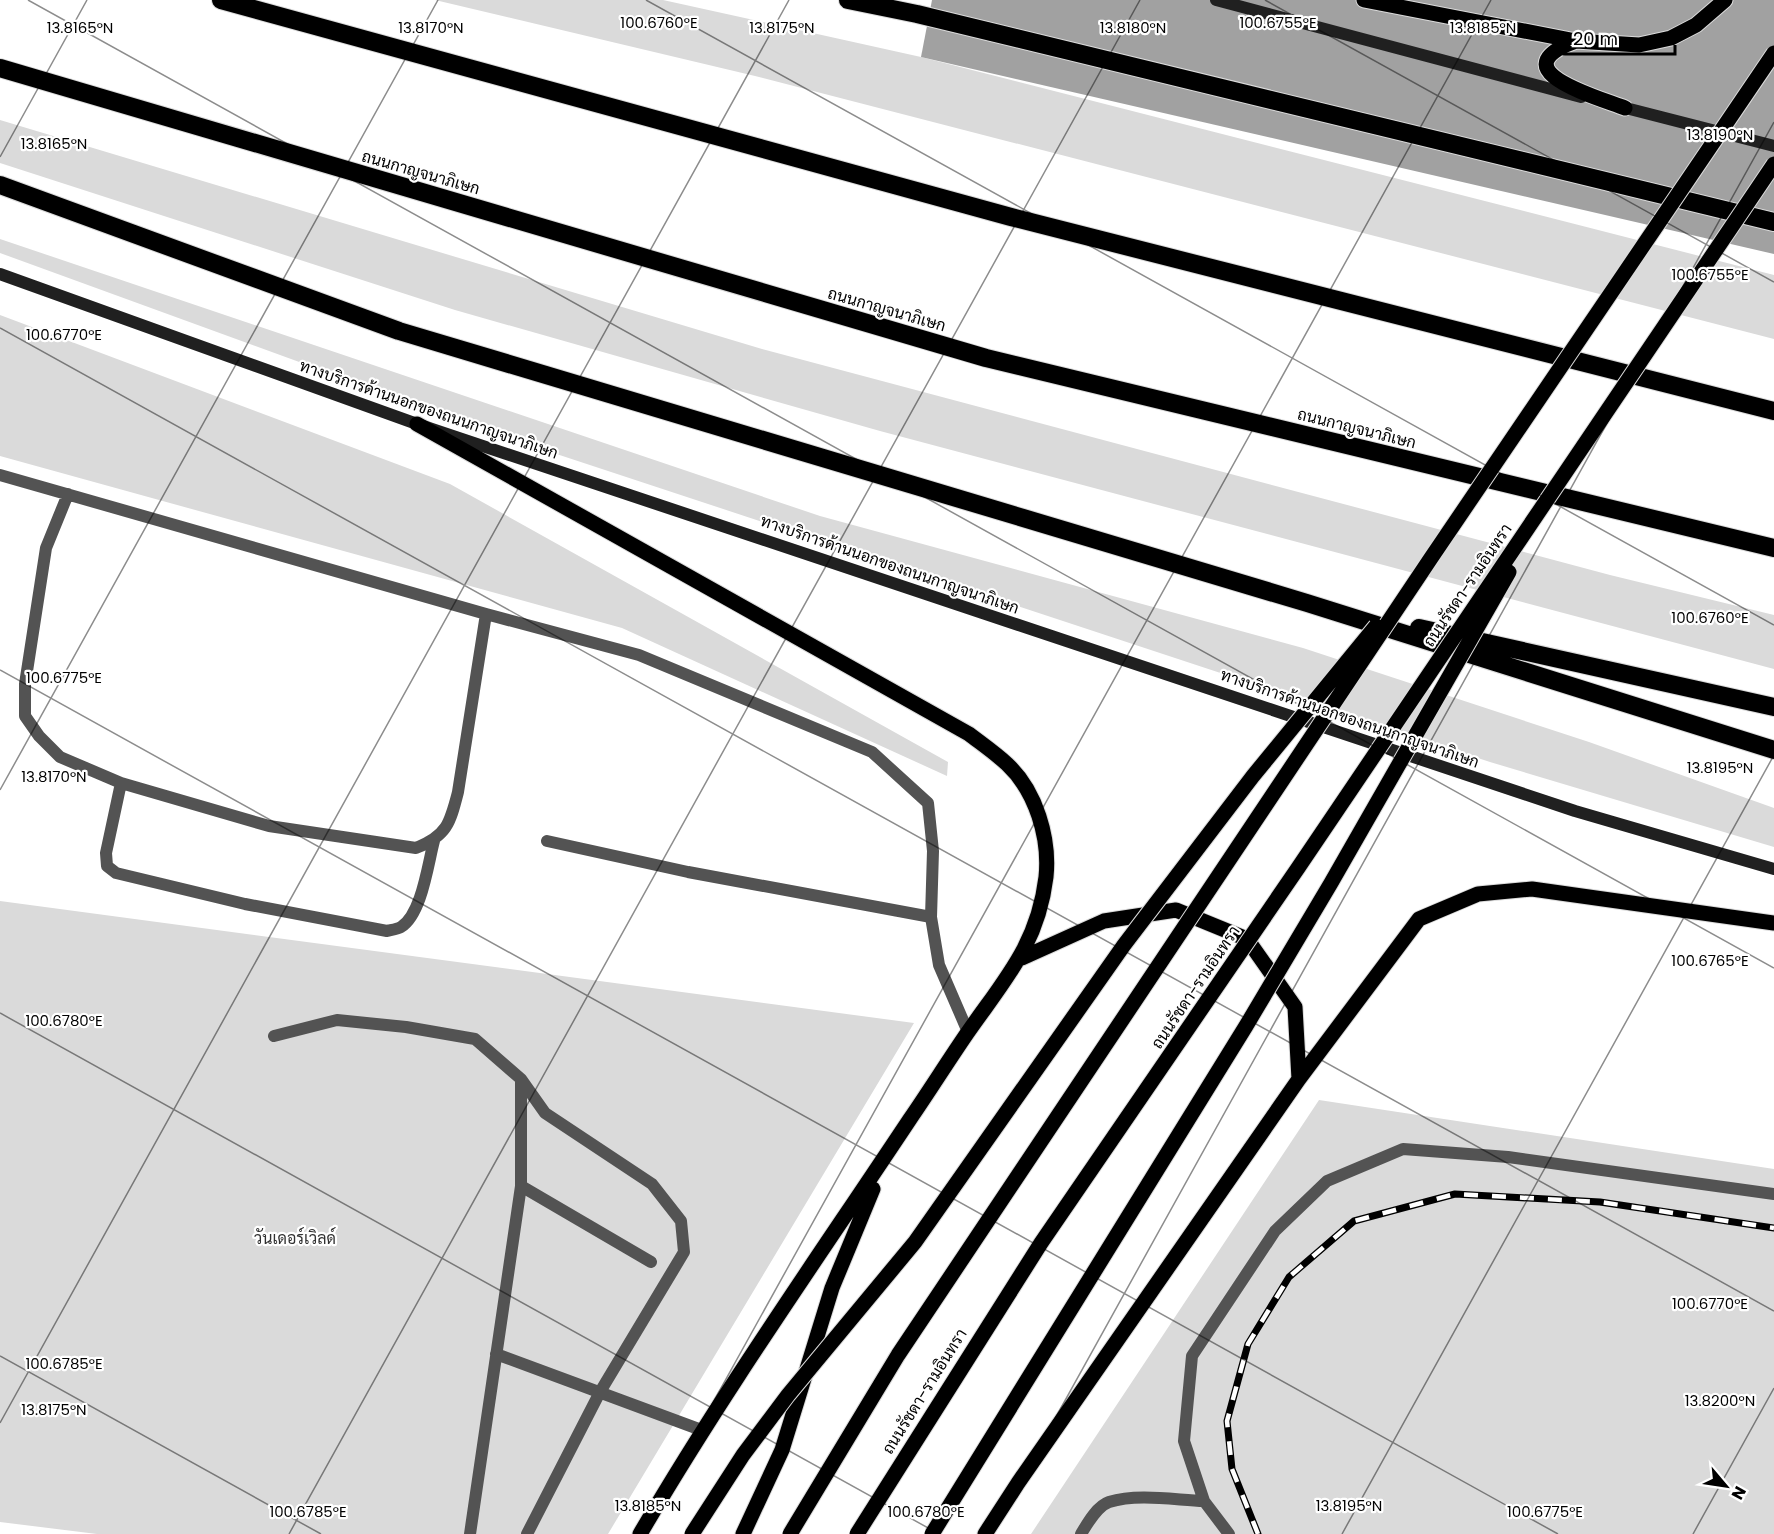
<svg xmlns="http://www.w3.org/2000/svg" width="1774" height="1534" font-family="Poppins,Sarabun,sans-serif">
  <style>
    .green { fill: #dadada }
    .water { fill: #a1a1a1 }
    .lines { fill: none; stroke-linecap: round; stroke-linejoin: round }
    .primary-casing { stroke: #dbdbdb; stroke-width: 17 }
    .motorway-casing { stroke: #dbdbdb; stroke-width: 20 }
    .service { stroke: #535353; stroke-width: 12 }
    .secondary { stroke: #202020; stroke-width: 12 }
    .primary { stroke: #000; stroke-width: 15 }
    .motorway { stroke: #000; stroke-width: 18 }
    .rail-casing { stroke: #000; stroke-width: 7 }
    .rail { stroke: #fff; stroke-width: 4.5; stroke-dasharray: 14; stroke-linecap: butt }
    .primary-bridge-casing { stroke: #dbdbdb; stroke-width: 17; stroke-linecap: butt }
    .primary-bridge { stroke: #000; stroke-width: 15 }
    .ticks { fill: none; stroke: #000; stroke-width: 1.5; stroke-opacity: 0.45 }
    .labels { text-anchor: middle; stroke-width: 4.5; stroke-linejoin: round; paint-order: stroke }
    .street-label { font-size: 16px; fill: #000; stroke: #fff }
    .park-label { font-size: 16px; fill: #313131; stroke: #fff }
    .ticks-label { font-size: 15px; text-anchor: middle; fill: #000; stroke: #fff; stroke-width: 4.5; stroke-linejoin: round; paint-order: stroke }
  </style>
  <rect width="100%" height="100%" fill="#fff"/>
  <path class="green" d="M 435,0 L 663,0 L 921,57 L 1774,275 L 1774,339 L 755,76 Z
    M 0,120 L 762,349 L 1610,575 L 1774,615 L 1774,669 L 880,431 L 455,310 L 0,163 Z
    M 0,239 L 820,516 L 1303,648 L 1589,742 L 1774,808 L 1774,847 L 1490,762 L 505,437 L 0,253 Z
    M 0,315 L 450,484 L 948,762 L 947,776 L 622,628 L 0,456 Z
    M 0,901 L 914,1023 L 608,1534 L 97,1534 L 0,1522 Z
    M 1319,1100 L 1774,1169 L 1774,1534 L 1031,1534 Z"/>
  <path class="water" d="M 932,0 L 1774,0 L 1774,254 L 921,57 Z"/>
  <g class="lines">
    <g class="primary-casing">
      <path id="primary" d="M 1364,0 L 1576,41 L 1639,45 L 1671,38 L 1696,25 L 1725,0
        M 1576,41 C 1497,70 1597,97 1625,108
        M 417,424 L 969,734 C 982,744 995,753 1007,764 C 1036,791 1050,838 1046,877 C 1038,944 1005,979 968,1032 C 948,1061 930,1090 910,1119 C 819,1256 723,1392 640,1534
        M 1022,958 L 1104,921 L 1176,910 L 1247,939 L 1295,1007 L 1299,1079
        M 743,1534 L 782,1450 L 832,1288 L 873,1189
        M 985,1534 L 1018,1483 L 1299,1079 L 1419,919 L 1478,894 L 1532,889 L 1774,923"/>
    </g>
    <g class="motorway-casing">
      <path id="motorway" d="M 221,0 L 1011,217 L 1774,411
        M 848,0 L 917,14 L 1774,222
        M 0,68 L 986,358 L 1774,548
        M 0,185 L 399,331 L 1307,603 L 1774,750
        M 1419,628 L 1774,707"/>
    </g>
    <path class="service" d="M 0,475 L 486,614 L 639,655 L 872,752 L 928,803 L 933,851 L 931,917 L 939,965 L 968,1032
      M 68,494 L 46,548 L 25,684 L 25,716 L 39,736 L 60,757 L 121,783 L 269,826 L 416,848 C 447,836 450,823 458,792 L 486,614
      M 121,783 L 106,853 L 107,866 L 116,873 L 245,904 L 387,931 C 391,930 398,929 401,927 C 422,914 428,863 434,841
      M 547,841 L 688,872 L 931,917
      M 274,1036 L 337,1020 L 406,1027 L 475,1039 L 521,1079 L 545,1113 L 652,1184 L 681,1221 L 684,1252 L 600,1392 L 527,1534
      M 521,1186 L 651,1262
      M 496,1354 L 704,1431
      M 470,1534 L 521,1186 L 521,1079
      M 1081,1534 C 1087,1524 1097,1506 1109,1502 C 1138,1493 1175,1500 1204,1501
      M 1229,1534 L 1204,1501 L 1184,1441 L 1192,1356 L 1275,1231 L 1327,1181 L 1403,1149 L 1508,1157 L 1774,1194"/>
    <path class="secondary" d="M 1216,0 L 1581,97
      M 1618,106 L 1774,146
      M 0,274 L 417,424 L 1575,811 L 1774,869"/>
    <use href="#primary" class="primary"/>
    <use href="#motorway" class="motorway"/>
    <g class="rail-casing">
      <path id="rail" d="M 1258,1534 L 1232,1469 L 1227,1421 L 1248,1344 L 1289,1277 L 1354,1221 L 1455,1194 L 1600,1202 L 1774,1228"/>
    </g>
    <use href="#rail" class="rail"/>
    <g class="primary-bridge-casing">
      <path id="primary-bridge" d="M 692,1534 L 743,1455 L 788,1395 L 915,1242 L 1124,945 L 1253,776 L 1376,626
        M 790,1534 L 898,1355 L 1431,558 L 1774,53
        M 857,1534 L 1041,1243 L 1298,868 L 1774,164
        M 932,1534 L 1246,1026 L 1331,883 L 1509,572"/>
    </g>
    <use href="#primary-bridge" class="primary-bridge"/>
  </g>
  <path class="ticks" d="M 28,0 L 1774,968M 646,0 L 1774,625M 1265,0 L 1774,282M 0,157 L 87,0M 0,328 L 1774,1311M 0,670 L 1558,1534M 0,790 L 438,0M 0,1013 L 939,1534M 0,1356 L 321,1534M 0,1423 L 789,0M 289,1534 L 1140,0M 640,1534 L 1491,0M 991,1534 L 1774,122M 1342,1534 L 1774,755M 1693,1534 L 1774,1388"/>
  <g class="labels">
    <g class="street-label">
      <text transform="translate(421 172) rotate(16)" y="6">ถนนกาญจนาภิเษก</text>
      <text transform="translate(887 309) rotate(16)" y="6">ถนนกาญจนาภิเษก</text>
      <text transform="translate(429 409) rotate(19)" y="6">ทางบริการด้านนอกของถนนกาญจนาภิเษก</text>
      <text transform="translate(1357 428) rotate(14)" y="6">ถนนกาญจนาภิเษก</text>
      <text transform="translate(890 564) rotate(19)" y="6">ทางบริการด้านนอกของถนนกาญจนาภิเษก</text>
      <text transform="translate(1467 585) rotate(-56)" y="6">ถนนรัชดา-รามอินทรา</text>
      <text transform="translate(1350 718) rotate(19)" y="6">ทางบริการด้านนอกของถนนกาญจนาภิเษก</text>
      <text transform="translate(1195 987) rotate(-56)" y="6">ถนนรัชดา-รามอินทรา</text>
      <text transform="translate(924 1391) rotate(-58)" y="6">ถนนรัชดา-รามอินทรา</text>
    </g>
    <g class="park-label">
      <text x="295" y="1244">วันเดอร์เวิลด์</text>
    </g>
  </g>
  <g class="ticks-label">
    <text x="659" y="28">100.6760°E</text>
    <text x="1278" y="28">100.6755°E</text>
    <text x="80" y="33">13.8165°N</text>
    <text x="431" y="33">13.8170°N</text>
    <text x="782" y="33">13.8175°N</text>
    <text x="1133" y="33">13.8180°N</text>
    <text x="1483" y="33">13.8185°N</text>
    <text x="1720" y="140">13.8190°N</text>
    <text x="54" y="149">13.8165°N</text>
    <text x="1710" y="280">100.6755°E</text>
    <text x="64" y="340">100.6770°E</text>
    <text x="1710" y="623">100.6760°E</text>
    <text x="64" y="683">100.6775°E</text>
    <text x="1720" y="773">13.8195°N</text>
    <text x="54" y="782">13.8170°N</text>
    <text x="1710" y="966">100.6765°E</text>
    <text x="64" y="1026">100.6780°E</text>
    <text x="1710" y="1309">100.6770°E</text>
    <text x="64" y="1369">100.6785°E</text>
    <text x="1720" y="1406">13.8200°N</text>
    <text x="54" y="1415">13.8175°N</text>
    <text x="648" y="1511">13.8185°N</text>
    <text x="1349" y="1511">13.8195°N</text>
    <text x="308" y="1517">100.6785°E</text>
    <text x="926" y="1517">100.6780°E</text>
    <text x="1545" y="1517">100.6775°E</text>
  </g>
  <g transform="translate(1726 1486) rotate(119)" stroke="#ffffff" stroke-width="4.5" paint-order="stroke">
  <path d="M0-4.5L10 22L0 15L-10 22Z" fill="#000000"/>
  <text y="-9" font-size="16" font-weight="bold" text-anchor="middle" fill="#000000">N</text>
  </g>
  <path d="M1564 45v9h111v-9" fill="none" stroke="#000000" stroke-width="3"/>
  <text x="1573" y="45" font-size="18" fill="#000000" stroke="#ffffff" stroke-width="4.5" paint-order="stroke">20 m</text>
</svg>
